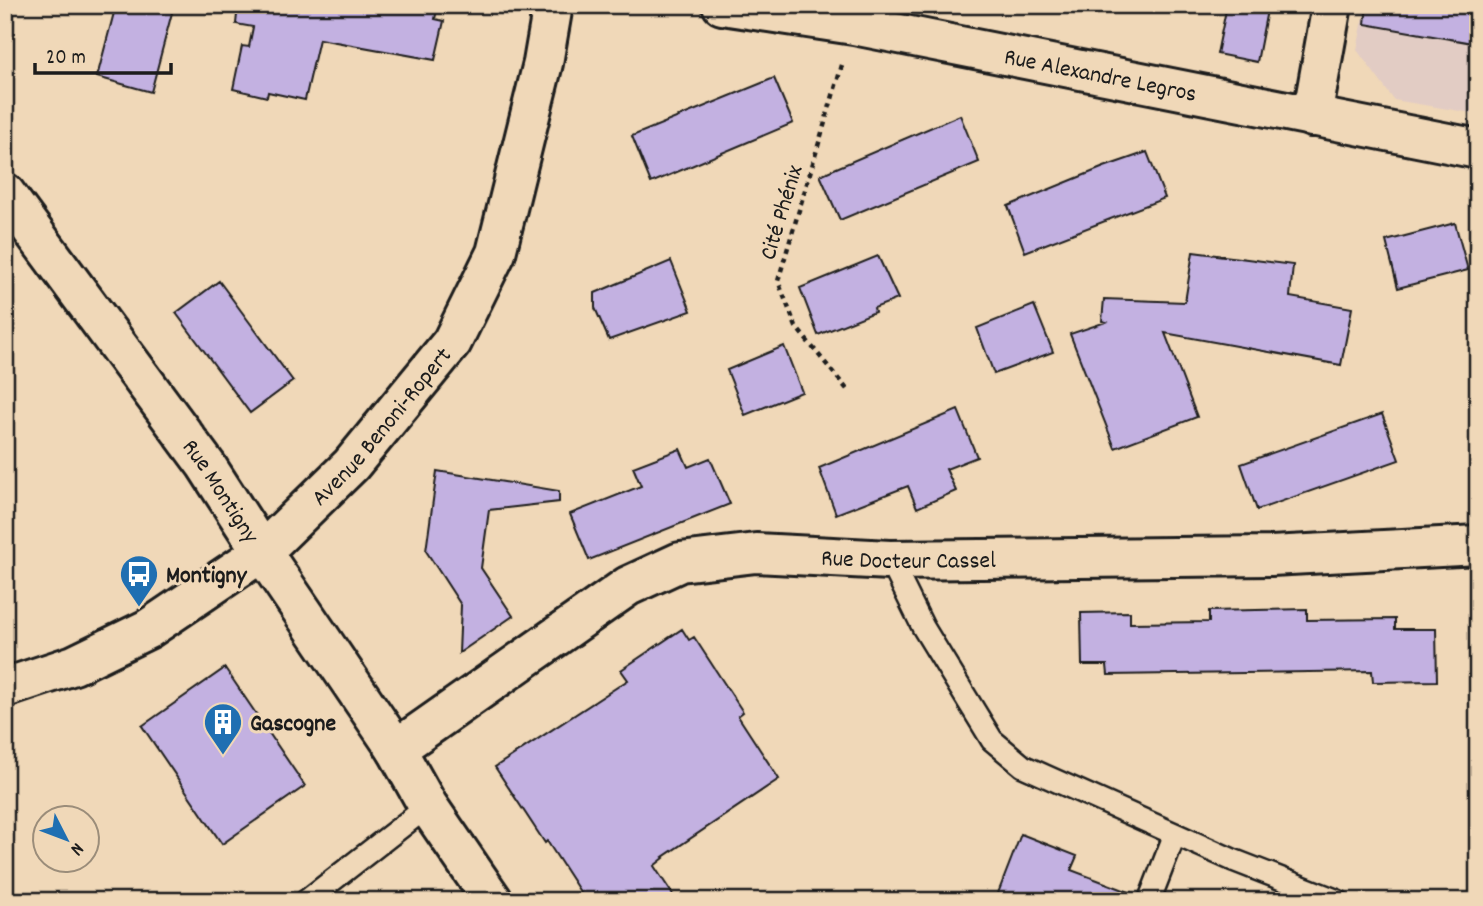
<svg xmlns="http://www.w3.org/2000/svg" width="1483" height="906" font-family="Dekko,sans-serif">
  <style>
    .built { fill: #e2ccc4 }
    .building { fill: #c3b1e1; stroke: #1c1c1c; stroke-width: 2 }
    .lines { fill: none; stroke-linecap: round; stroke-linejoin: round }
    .service-casing { stroke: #1c1c1c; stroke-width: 26 }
    .minor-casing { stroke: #1c1c1c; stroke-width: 44 }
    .path { stroke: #1c1c1c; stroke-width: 4.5; stroke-dasharray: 5 5; stroke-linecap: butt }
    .service { stroke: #f0d8b8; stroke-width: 21 }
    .minor { stroke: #f0d8b8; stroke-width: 38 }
    .labels { text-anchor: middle; stroke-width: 6; stroke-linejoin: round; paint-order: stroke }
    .street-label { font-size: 24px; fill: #1c1c1c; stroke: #f0d8b8 }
    .poi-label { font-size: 24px; font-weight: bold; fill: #1c1c1c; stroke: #f0d8b8; text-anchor: start }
  </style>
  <rect width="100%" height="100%" fill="#f0d8b8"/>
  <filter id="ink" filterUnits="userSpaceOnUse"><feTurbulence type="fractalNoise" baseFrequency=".0143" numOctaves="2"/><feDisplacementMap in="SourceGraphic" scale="14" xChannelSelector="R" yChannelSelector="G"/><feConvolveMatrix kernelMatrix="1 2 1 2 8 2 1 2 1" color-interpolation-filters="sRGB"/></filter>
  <g filter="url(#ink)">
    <path class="built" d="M 1366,5 L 1478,5 L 1478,114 L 1394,100 L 1357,50 Z"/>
    <path class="building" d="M 116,5 L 174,5 L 151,92 L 97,77 Z
      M 238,5 L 438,5 L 435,19 L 444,21 L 435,60 L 319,39 L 305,100 L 268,92 L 267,97 L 233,89 L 242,46 L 249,47 L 253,27 L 236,24 Z
      M 1227,5 L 1268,5 L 1257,62 L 1217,54 Z
      M 1367,5 L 1478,5 L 1478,44 L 1365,24 Z
      M 774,78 L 793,123 L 651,183 L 632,136 Z
      M 960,115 L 979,162 L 840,220 L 820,175 Z
      M 1147,152 L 1165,198 L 1025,252 L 1008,206 L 1104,167 Z
      M 1455,223 L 1468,270 L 1398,288 L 1386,241 Z
      M 1193,252 L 1293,265 L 1290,297 L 1352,308 L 1341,365 L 1165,333 L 1197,417 L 1115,448 L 1070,334 L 1106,322 L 1102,321 L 1104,299 L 1185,302 Z
      M 878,256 L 898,299 L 874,308 L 875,312 L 818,335 L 800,288 Z
      M 671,261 L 691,311 L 609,340 L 595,308 L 595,293 Z
      M 219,281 L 293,381 L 250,413 L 176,313 Z
      M 1034,305 L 1053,352 L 994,374 L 977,328 Z
      M 784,346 L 802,392 L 745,415 L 727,370 Z
      M 958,410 L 977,457 L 946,469 L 956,491 L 917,508 L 908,486 L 836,514 L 819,468 Z
      M 1382,414 L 1399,460 L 1257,510 L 1241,464 Z
      M 680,449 L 688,467 L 710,458 L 730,504 L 589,560 L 570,514 L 641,486 L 633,467 Z
      M 437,471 L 559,491 L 559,502 L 489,510 L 481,568 L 513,616 L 459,653 L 461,605 L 426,551 Z
      M 1307,609 L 1307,620 L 1395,619 L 1395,629 L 1436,629 L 1437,681 L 1373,682 L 1372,671 L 1108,675 L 1107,665 L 1082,665 L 1081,613 L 1130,612 L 1130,623 L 1209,622 L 1209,611 Z
      M 682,629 L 689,640 L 694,637 L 743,712 L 738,716 L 779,779 L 663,857 L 664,858 L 654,866 L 677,901 L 586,901 L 547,841 L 545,843 L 495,767 L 628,680 L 621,670 Z
      M 225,668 L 305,786 L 222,844 L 142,726 Z
      M 1021,834 L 1077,856 L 1071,870 L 1137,895 L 1136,901 L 995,901 Z"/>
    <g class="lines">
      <g class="service-casing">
        <path id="service" d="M 890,560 L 923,627 L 992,740 L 1023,766 L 1233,860 L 1338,901
          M 306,901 L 428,806
          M 1149,901 L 1175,834"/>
      </g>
      <g class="minor-casing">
        <g id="minor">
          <path id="s1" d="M 722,5 L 854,25 L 1478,149"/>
          <path d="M 1312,117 L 1332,5"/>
          <path id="s2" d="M 5,193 L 206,465 L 262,552 L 396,749 L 428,806 L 493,901"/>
          <path id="s3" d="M 5,688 L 74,665 L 148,629 L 262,552 L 351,465 L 452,342 L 496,253 L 543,63 L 553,5"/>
          <path id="s4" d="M 396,749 L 628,586 L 680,562 L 756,553 L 890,560 L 1271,556 L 1478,545"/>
        </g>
      </g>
      <path class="path" d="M 842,65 L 778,281 L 796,327 L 850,393"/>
      <use href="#service" class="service"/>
      <use href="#minor" class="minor"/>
    </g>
  </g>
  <defs>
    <g id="bus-pin" transform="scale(2.0125)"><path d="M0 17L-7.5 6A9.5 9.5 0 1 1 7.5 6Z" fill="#1f6fb2" stroke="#f0d8b8"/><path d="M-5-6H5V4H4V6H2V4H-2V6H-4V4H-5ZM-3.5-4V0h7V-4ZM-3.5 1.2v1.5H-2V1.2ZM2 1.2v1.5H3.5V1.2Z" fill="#fff"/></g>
    <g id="building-pin" transform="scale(2.0125)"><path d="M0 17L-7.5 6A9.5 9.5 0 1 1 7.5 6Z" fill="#1f6fb2" stroke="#f0d8b8"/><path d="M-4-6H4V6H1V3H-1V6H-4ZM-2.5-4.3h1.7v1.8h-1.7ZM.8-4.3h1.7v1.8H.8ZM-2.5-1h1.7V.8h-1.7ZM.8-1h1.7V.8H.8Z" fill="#fff"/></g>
  </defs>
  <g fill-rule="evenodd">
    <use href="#bus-pin" x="139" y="574"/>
    <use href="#building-pin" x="223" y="722"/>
  </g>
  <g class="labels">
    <g class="street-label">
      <text dy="8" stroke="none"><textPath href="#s1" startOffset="385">Rue Alexandre Legros</textPath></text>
      <text transform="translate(780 212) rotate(-73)" y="8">Cité Phénix</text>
      <text dy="8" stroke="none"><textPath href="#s3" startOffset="466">Avenue Benoni-Ropert</textPath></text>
      <text dy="8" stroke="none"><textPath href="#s2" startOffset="368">Rue Montigny</textPath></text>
      <text dy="8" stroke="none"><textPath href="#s4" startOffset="570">Rue Docteur Cassel</textPath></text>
    </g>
    <g class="poi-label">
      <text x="166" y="582">Montigny</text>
      <text x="250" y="730">Gascogne</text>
    </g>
  </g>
  <rect width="1483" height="906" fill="none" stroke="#f0d8b8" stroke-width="28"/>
  <rect x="14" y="14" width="1455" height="878" fill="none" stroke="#1c1c1c" stroke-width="2.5" filter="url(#ink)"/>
  <g transform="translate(66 839) rotate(132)"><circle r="33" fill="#f0d8b8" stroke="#9b8d7a" stroke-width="2"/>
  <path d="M0-5L12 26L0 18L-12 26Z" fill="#1f6fb2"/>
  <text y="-10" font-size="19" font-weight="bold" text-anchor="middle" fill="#1c1c1c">N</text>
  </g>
  <path d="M35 63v10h136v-10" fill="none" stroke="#1c1c1c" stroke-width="3.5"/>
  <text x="46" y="63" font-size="21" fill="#1c1c1c" stroke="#f0d8b8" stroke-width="5" paint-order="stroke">20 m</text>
</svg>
